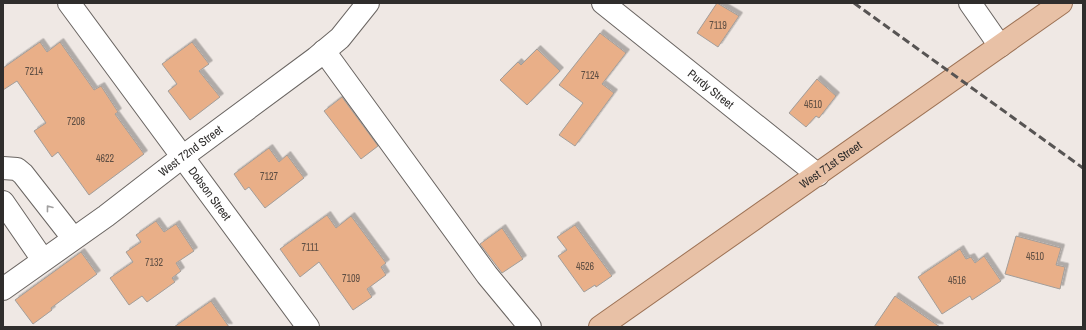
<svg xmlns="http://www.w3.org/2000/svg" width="1086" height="330" font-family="'Archivo Narrow',sans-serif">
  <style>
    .building { fill: #e9af88; stroke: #a39e9a; filter: url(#shadow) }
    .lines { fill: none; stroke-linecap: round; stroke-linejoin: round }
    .minor-casing { stroke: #6a6562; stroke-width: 24 }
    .major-casing { stroke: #9d7255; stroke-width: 24 }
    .minor { stroke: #fff; stroke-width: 22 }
    .major { stroke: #e8c1a6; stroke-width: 22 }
    .rail { stroke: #575453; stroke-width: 3; stroke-dasharray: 8 4; stroke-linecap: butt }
    .oneway { stroke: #a1a0a0 }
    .labels { text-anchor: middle; stroke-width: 3; stroke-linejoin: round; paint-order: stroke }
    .number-label { font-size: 10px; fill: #5e4e43 }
    .street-label { font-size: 12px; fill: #2f2d2c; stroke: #fcf6f2 }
  </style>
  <defs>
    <filter id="shadow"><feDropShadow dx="3.5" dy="-3.5" stdDeviation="0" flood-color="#0004"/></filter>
  </defs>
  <rect width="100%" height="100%" fill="#efe8e4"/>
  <path class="building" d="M 717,3 L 739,16 L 718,47 L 697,33 Z
    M 600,33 L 626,53 L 602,84 L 614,93 L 575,146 L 559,135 L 583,103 L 559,85 Z
    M 40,42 L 47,52 L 60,42 L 94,90 L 101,86 L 118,112 L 115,114 L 144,154 L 89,195 L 58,152 L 52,157 L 34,131 L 46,123 L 17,81 L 3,90 L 3,68 Z
    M 192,42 L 209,64 L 199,71 L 220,97 L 190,120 L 168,91 L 177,84 L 162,64 Z
    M 537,49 L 560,71 L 527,105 L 500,80 L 518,62 L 521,65 Z
    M 817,79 L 836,96 L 819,118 L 816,116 L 806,127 L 789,113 Z
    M 342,97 L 378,146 L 361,159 L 324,111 Z
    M 269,148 L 279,162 L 287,155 L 304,178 L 265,208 L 249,187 L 245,190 L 234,174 Z
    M 327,215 L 336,228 L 351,216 L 386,263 L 381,267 L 386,275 L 367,289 L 372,297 L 353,310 L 319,262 L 300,277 L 280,249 Z
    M 156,221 L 164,232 L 176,224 L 194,251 L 176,263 L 181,271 L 172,278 L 175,282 L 147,302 L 142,296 L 129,305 L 110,278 L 133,262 L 126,252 L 141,242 L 136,235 Z
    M 575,225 L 612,276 L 596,287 L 595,285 L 584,292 L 558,256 L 567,250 L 557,237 Z
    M 502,228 L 523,259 L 502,273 L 480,244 Z
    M 1016,236 L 1061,248 L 1056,265 L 1065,267 L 1060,289 L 1005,274 Z
    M 960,249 L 966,259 L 971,257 L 975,263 L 984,256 L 1001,281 L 972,300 L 970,296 L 942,314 L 918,277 Z
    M 81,252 L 97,274 L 51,308 L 52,310 L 33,324 L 15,300 Z
    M 895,296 L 940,327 L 874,327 Z
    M 211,301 L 229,327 L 174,327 Z"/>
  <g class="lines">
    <g class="minor-casing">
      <g id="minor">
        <path id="s1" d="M 69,3 L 308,327"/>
        <path id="s2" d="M 603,3 L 818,175"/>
        <path d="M 970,3 L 1000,46"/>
        <path d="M 324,51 L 487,275 L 530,327"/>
        <path d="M 3,168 L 17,169 L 23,174 L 73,238"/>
        <path d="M 3,202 L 43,260"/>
        <path id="s3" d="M 3,289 L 106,216 L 181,158 L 316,58 L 340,38 L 368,3"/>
      </g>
    </g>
    <g class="major-casing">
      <g id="major">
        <path id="s4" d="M 600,327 L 1061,3"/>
      </g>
    </g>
    <use href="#minor" class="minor"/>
    <use href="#major" class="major"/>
    <path class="rail" d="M 854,3 L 1083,168"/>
  </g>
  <defs><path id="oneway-chevron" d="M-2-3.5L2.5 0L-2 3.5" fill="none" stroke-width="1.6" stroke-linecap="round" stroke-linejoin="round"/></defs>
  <use class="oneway" href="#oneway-chevron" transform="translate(49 208) rotate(-128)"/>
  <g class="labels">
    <g class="number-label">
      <text x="718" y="29">7119</text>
      <text x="34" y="75">7214</text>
      <text x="590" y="79">7124</text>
      <text x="813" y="108">4510</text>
      <text x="76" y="125">7208</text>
      <text x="105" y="162">4622</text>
      <text x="269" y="180">7127</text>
      <text x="310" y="251">7111</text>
      <text x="1035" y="260">4510</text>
      <text x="154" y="266">7132</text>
      <text x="585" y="270">4526</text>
      <text x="351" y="282">7109</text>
      <text x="957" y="284">4516</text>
    </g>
    <g class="street-label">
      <text dy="4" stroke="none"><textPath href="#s2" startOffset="138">Purdy Street</textPath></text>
      <text dy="4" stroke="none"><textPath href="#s3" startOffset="233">West 72nd Street</textPath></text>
      <text dy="4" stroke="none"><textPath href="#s4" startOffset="282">West 71st Street</textPath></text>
      <text dy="4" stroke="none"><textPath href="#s1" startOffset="237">Dobson Street</textPath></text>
    </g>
  </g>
  <rect width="1086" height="330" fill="none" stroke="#2f2d2c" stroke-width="8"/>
</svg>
